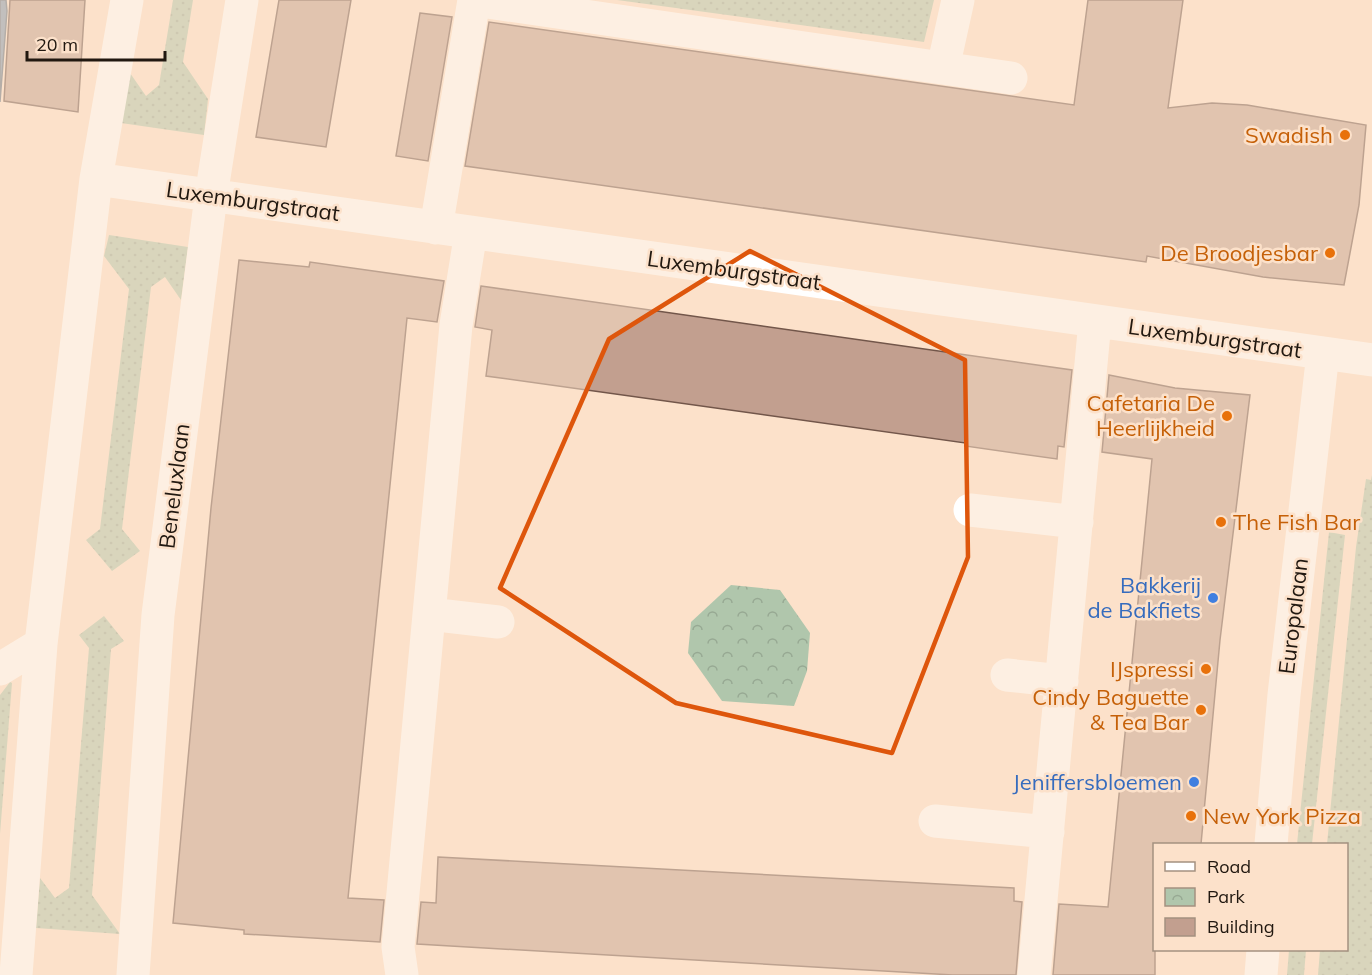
<svg xmlns="http://www.w3.org/2000/svg" width="1372" height="975" font-family="Mulish,sans-serif">
  <style>
    .grass { fill: url(#grass-dots) }
    .park { fill: url(#park-crowns) }
    .water { fill: #7c96ae; stroke: #61707f; stroke-width: 1.5 }
    .building { fill: #c29f8f; stroke: #72564a; stroke-width: 1.5 }
    .lines { fill: none; stroke-linecap: round; stroke-linejoin: round }
    .minor { stroke: #fff; stroke-width: 33 }
    .marked { fill: none; stroke: #de560c; stroke-width: 4.5; stroke-linejoin: round }
    .food-dot { fill: #e8710a; stroke: #fce1ca; stroke-width: 2 }
    .shop-dot { fill: #3f7fe0; stroke: #fce1ca; stroke-width: 2 }
    .labels { text-anchor: middle; stroke-width: 5; stroke-linejoin: round; paint-order: stroke }
    .food-label { font-size: 22px; fill: #c56008; stroke: #fce1ca; text-anchor: end }
    .street-label { font-size: 22px; fill: #211810; stroke: #fce1ca }
    .shop-label { font-size: 22px; fill: #366cbe; stroke: #fce1ca; text-anchor: end }
  </style>
  <defs>
    <pattern id="grass-dots" width="8" height="8" patternUnits="userSpaceOnUse" patternTransform="scale(1.5)"><rect width="8" height="8" fill="#b0c6ac"/><path d="M2 2h.1M6 6h.1" fill="none" stroke="#97a993" stroke-width="1.8" stroke-linecap="round"/></pattern>
    <pattern id="park-crowns" width="20" height="18" patternUnits="userSpaceOnUse" patternTransform="scale(1.5)"><rect width="20" height="18" fill="#b0c6ac"/><path d="M2 6a3 3 0 1 1 6 0M12 15a3 3 0 1 1 6 0" fill="none" stroke="#97a993"/></pattern>
  </defs>
  <rect width="100%" height="100%" fill="#fce1ca"/>
  <path class="grass" d="M 173,0 L 193,0 L 183,62 L 208,99 L 204,135 L 121,123 L 130,73 L 146,96 L 159,85 Z
    M 617,0 L 934,0 L 924,42 Z
    M 109,235 L 188,247 L 181,300 L 165,277 L 151,287 L 122,529 L 140,551 L 112,571 L 86,540 L 100,529 L 129,289 L 104,256 Z
    M 1372,475 L 1372,975 L 1318,975 L 1320,950 L 1346,950 L 1346,844 L 1327,844 L 1356,547 L 1366,479 L 1371,480 Z
    M 1329,532 L 1345,535 L 1312,844 L 1297,844 Z
    M 104,616 L 124,641 L 111,649 L 92,895 L 120,934 L 36,928 L 40,878 L 55,898 L 69,888 L 89,648 L 79,635 Z
    M 10,682 L 12,683 L 0,834 L 0,695 Z
    M 1289,950 L 1306,950 L 1304,975 L 1287,975 Z"/>
  <path class="park" d="M 731,585 L 780,590 L 810,633 L 807,671 L 794,706 L 722,701 L 688,653 L 691,622 Z"/>
  <path class="water" d="M 0,0 L 6,0 L 7,11 L 0,102 Z"/>
  <path class="building" d="M 10,0 L 85,0 L 78,112 L 4,101 Z
    M 279,0 L 351,0 L 326,147 L 256,137 Z
    M 1088,0 L 1183,0 L 1168,108 L 1212,103 L 1247,105 L 1366,125 L 1359,205 L 1344,285 L 1263,277 L 1147,256 L 1146,262 L 465,166 L 489,22 L 1074,105 Z
    M 420,13 L 452,17 L 428,161 L 396,156 Z
    M 239,260 L 309,267 L 310,262 L 444,281 L 437,322 L 407,318 L 348,898 L 384,900 L 380,942 L 244,934 L 244,930 L 173,923 L 211,508 Z
    M 481,286 L 1072,370 L 1064,447 L 1058,446 L 1057,459 L 965,446 L 966,443 L 486,376 L 492,330 L 475,327 Z
    M 1109,375 L 1175,388 L 1250,395 L 1220,640 L 1201,844 L 1155,844 L 1155,975 L 1053,975 L 1059,904 L 1108,907 L 1152,459 L 1102,452 Z
    M 438,857 L 1014,888 L 1014,901 L 1022,902 L 1016,975 L 953,975 L 417,944 L 421,902 L 436,903 Z"/>
  <g class="lines">
    <path class="minor" d="M 474,0 L 1011,78
      M 943,68 L 958,0
      M 96,179 L 1372,360
      M 436,228 L 474,0
      M 970,510 L 1077,522
      M 429,614 L 498,622
      M 0,669 L 41,644
      M 1007,675 L 1062,681
      M 935,821 L 1048,832
      M 1271,844 L 1284,695 L 1323,353
      M 16,975 L 41,644 L 96,179 L 127,0
      M 133,975 L 158,615 L 211,196 L 242,0
      M 402,975 L 398,947 L 456,325 L 471,232
      M 1034,975 L 1095,321
      M 1261,975 L 1263,950"/>
  </g>
  <path d="M0 0H1372V975H0ZM 750,251 L 965,360 L 968,557 L 892,753 L 676,703 L 500,588 L 609,339 Z" fill="#fce1ca" fill-opacity=".55" fill-rule="evenodd"/>
  <path class="marked" d="M 750,251 L 965,360 L 968,557 L 892,753 L 676,703 L 500,588 L 609,339 Z"/>
  <g class="food-dot">
    <circle cx="1345" cy="135" r="6"/>
    <circle cx="1330" cy="253" r="6"/>
    <circle cx="1227" cy="416" r="6"/>
    <circle cx="1221" cy="522" r="6"/>
    <circle cx="1206" cy="669" r="6"/>
    <circle cx="1201" cy="710" r="6"/>
    <circle cx="1191" cy="816" r="6"/>
  </g>
  <g class="shop-dot">
    <circle cx="1213" cy="598" r="6"/>
    <circle cx="1194" cy="782" r="6"/>
  </g>
  <g class="labels">
    <g class="food-label">
      <text x="1333" y="143">Swadish</text>
      <text x="1318" y="261">De Broodjesbar</text>
      <text x="1215" y="411">Cafetaria De<tspan x="1215" dy="25">Heerlijkheid</tspan></text>
      <text x="1233" y="530" text-anchor="start">The Fish Bar</text>
      <text x="1194" y="677">IJspressi</text>
      <text x="1189" y="705">Cindy Baguette<tspan x="1189" dy="25">&amp; Tea Bar</tspan></text>
      <text x="1203" y="824" text-anchor="start">New York Pizza</text>
    </g>
    <g class="street-label">
      <text transform="translate(253 201) rotate(8)" y="8">Luxemburgstraat</text>
      <text transform="translate(734 270) rotate(8)" y="8">Luxemburgstraat</text>
      <text transform="translate(1215 338) rotate(8)" y="8">Luxemburgstraat</text>
      <text transform="translate(174 486) rotate(-83)" y="8">Beneluxlaan</text>
      <text transform="translate(1293 616) rotate(-83)" y="8">Europalaan</text>
    </g>
    <g class="shop-label">
      <text x="1201" y="593">Bakkerij<tspan x="1201" dy="25">de Bakfiets</tspan></text>
      <text x="1182" y="790">Jeniffersbloemen</text>
    </g>
  </g>
  <rect x="1153" y="843" width="195" height="108" fill="#fce1ca" stroke="#a49180" stroke-width="1.5"/>
  <rect x="1165" y="862" width="30" height="9" fill="#ffffff" stroke="#a49180" stroke-width="1.5"/>
  <text x="1207" y="873" font-size="18" fill="#211810">Road</text>
  <rect x="1165" y="888" width="30" height="18" fill="url(#park-crowns)" stroke="#a49180" stroke-width="1.5"/>
  <text x="1207" y="903" font-size="18" fill="#211810">Park</text>
  <rect x="1165" y="918" width="30" height="18" fill="#c29f8f" stroke="#a49180" stroke-width="1.5"/>
  <text x="1207" y="933" font-size="18" fill="#211810">Building</text>
  <path d="M27 51v9h138v-9" fill="none" stroke="#211810" stroke-width="3"/>
  <text x="36" y="51" font-size="18" fill="#211810" stroke="#fce1ca" stroke-width="4.5" paint-order="stroke">20 m</text>
</svg>
